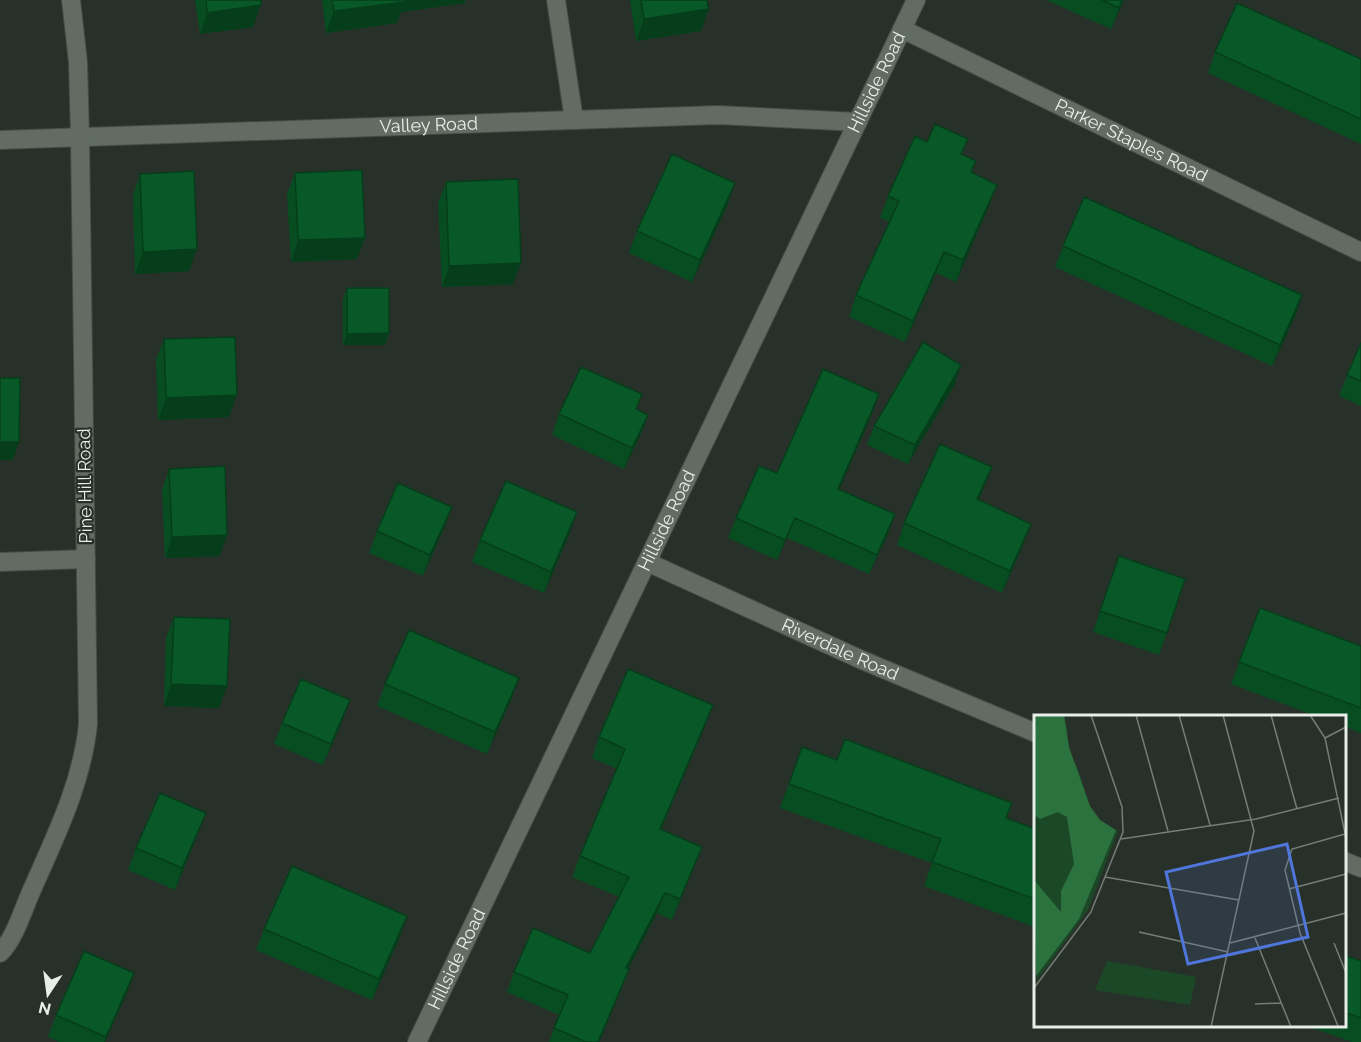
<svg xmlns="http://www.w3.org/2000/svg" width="1361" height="1042" font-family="Raleway,sans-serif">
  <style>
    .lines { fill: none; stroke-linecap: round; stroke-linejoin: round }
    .street-casing { stroke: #444c46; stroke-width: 20 }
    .street { stroke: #626c63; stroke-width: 18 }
    .wall { fill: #084c22 }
    .shaded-wall { fill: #063e1b }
    .building { fill: #095827; stroke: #063e1b; stroke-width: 1.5 }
    .labels { text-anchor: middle; stroke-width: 4.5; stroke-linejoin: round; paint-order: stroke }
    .street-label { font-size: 18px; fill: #e8eee9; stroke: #283129 }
    .inset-road { fill: none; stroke: #757d76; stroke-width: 1.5 }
    .view { fill: #5076dc; fill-opacity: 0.15; stroke: #5076dc; stroke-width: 3 }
    .inset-edge { fill: none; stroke: #e8eee9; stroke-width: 3 }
  </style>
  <rect width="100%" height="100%" fill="#283129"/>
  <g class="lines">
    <g class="street-casing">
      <g id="street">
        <path d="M 556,0 L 574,120"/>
        <path id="s1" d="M 902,29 L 1361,252"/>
        <path id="s2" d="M 0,140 L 718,115 L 858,122"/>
        <path d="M 0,562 L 86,559"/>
        <path id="s3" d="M 647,562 L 862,660 L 1036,733"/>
        <path d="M 1344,861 L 1361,868"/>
        <path d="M 0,953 C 15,938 22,912 31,892 C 55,837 82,784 88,724 L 80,137 L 78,62 L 71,0"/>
        <path id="s4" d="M 417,1042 L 916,0"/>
      </g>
    </g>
    <use href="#street" class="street"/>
  </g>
  <path class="wall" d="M 195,0 L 261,0 L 253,27 L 200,34 Z
    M 322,0 L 466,0 L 465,3 L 401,12 L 397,23 L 326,33 Z
    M 630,0 L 707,0 L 701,31 L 636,41 Z
    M 1046,0 L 1124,0 L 1111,29 Z
    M 1215,52 L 1361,59 L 1361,144 L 1208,73 Z
    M 968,139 L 962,155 L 976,161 L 972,173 L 989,206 L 956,282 L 936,273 L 905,342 L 849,317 L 856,295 L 890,222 L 880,218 L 888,196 L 927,142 Z
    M 295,173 L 357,259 L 291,262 L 287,194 Z
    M 140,174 L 189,271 L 135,274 L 133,195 Z
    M 446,182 L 513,284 L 442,287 L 438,203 Z
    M 728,204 L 692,282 L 629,253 L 637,231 Z
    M 1063,246 L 1302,295 L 1295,317 L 1272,366 L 1055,267 Z
    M 347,288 L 389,333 L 385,345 L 343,345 L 343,299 Z
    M 164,339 L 229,417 L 158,420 L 156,360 Z
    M 1361,343 L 1361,406 L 1339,396 L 1347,375 Z
    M 955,384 L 908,464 L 867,445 L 874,426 Z
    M 879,394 L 872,414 L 839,489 L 895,514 L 888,534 L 869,574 L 787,538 L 777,560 L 728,538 L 736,518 L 777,473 Z
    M 636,409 L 648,415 L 640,436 L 624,469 L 552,435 L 559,414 Z
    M 992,467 L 979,499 L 1023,545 L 1002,593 L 897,545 L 904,523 Z
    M 169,469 L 220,556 L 165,558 L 162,490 Z
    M 452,507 L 444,528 L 423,576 L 369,553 L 377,531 Z
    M 570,533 L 544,593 L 472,562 L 480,540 Z
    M 1119,556 L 1167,633 L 1159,655 L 1093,632 Z
    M 1260,608 L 1361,646 L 1361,733 L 1344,726 L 1344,717 L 1318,717 L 1231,684 Z
    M 174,617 L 219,708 L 164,706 L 166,638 Z
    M 519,678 L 511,700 L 487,754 L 377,706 L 385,684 Z
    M 342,722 L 323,765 L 274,744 L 282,723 Z
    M 705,726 L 661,830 L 702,847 L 694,867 L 672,920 L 657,913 L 628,969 L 621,990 L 599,1042 L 549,1042 L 559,1015 L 507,992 L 514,972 L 590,953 L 619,897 L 572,877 L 580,856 L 617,769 L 592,758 L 599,737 Z
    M 802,747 L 1035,829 L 1035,927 L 924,886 L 932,863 L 780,808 Z
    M 198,834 L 175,890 L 128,870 L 136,848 Z
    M 264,929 L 400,937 L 372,1000 L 256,950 Z
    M 1344,955 L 1361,961 L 1361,1042 L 1352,1042 L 1307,1026 L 1344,1026 Z
    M 134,973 L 126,995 L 105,1042 L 60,1042 L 48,1037 L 56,1015 Z"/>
  <path class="shaded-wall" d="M 400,0 L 466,0 L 465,3 L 401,12 L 397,23 L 326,33 L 334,11 Z
    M 1122,0 L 1124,0 L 1111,29 L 1119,8 Z
    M 261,5 L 253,27 L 200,34 L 207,13 Z
    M 709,9 L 701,31 L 636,41 L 644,19 Z
    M 735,183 L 728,204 L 692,282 L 700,260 Z
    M 997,185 L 989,206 L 956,282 L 963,260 Z
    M 365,238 L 357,259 L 291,262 L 298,240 Z
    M 197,249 L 189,271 L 135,274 L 143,252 Z
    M 944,252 L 936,273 L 905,342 L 913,321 Z
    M 521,263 L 513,284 L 442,287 L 449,266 Z
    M 1302,295 L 1295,317 L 1272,366 L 1280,345 Z
    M 389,333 L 385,345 L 343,345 L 347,334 Z
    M 961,365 L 955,384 L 908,464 L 915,445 Z
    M 879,394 L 872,414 L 831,509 L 838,489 Z
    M 237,395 L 229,417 L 158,420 L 166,398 Z
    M 648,415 L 640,436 L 624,469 L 632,448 Z
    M 0,442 L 19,442 L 13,460 L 0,460 Z
    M 992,467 L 984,488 L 970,520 L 977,499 Z
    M 452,507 L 444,528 L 423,576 L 430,555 Z
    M 577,512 L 570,533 L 544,593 L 551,572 Z
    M 895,514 L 888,534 L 869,574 L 877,555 Z
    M 795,518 L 787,538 L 777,560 L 785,540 Z
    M 1031,524 L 1023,545 L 1002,593 L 1010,571 Z
    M 227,535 L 220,556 L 165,558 L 172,537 Z
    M 519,678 L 511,700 L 487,754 L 495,732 Z
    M 171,684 L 227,686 L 219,708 L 164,706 Z
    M 350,700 L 342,722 L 323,765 L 331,744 Z
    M 713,705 L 705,726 L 652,850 L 660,829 Z
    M 206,813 L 198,834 L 175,890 L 182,868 Z
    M 702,847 L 694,867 L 672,920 L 680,899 Z
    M 665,893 L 657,913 L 618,989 L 626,968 Z
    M 407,916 L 400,937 L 372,1000 L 379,979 Z
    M 629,969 L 621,990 L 599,1042 L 598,1042 Z
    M 134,973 L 126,995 L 105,1042 L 104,1042 Z"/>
  <path class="building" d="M 206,0 L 261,0 L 261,5 L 207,13 Z
    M 332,0 L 404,0 L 405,2 L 334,11 Z
    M 641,0 L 707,0 L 709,9 L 644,19 Z
    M 1102,0 L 1122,0 L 1119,8 Z
    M 1237,3 L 1361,59 L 1361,119 L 1215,52 Z
    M 935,124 L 968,139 L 961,154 L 976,161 L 971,172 L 997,185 L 963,260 L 944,252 L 913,321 L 856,295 L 899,201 L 888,196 L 915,136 L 927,142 Z
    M 672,154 L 735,183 L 700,260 L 637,231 Z
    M 362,170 L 365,238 L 298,240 L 295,173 Z
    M 194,171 L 197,249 L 143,252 L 140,174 Z
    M 518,179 L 521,263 L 449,266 L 446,182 Z
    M 1084,197 L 1302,295 L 1280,345 L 1063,246 Z
    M 347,288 L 389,288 L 389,333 L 347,334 Z
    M 235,337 L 237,395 L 166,398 L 164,339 Z
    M 923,342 L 961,365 L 915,445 L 874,426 Z
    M 1361,343 L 1361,381 L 1347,375 Z
    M 581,367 L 642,394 L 636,409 L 648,415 L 632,448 L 559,414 Z
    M 823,369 L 879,394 L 838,489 L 895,514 L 877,555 L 795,518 L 785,540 L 736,518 L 759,466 L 777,473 Z
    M 0,378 L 20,378 L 19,442 L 0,442 Z
    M 940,444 L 992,467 L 977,499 L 1031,524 L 1010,571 L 904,523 Z
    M 225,466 L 227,535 L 172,537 L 169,469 Z
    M 506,481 L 577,512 L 551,572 L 480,540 Z
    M 398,483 L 452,507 L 430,555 L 377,531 Z
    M 1119,556 L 1185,579 L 1167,633 L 1100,611 Z
    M 1260,608 L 1361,646 L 1361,708 L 1239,662 Z
    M 174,617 L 230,619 L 227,686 L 171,684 Z
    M 409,630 L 519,678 L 495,732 L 385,684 Z
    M 628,669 L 713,705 L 660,829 L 702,847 L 680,899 L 665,893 L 626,968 L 629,969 L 598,1042 L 586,1042 L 554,1028 L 568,995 L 514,972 L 533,928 L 590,953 L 629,877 L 580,856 L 625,749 L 599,737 Z
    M 301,679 L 350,700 L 331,744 L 282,723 Z
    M 845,739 L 1012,803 L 1006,818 L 1035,829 L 1035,899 L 932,862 L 941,839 L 789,784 L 802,747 L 837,760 Z
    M 160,793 L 206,813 L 182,868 L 136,848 Z
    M 292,866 L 407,916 L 379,979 L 264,929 Z
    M 84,951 L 134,973 L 106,1037 L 56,1015 Z
    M 1344,955 L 1361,961 L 1361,1018 L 1344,1012 Z"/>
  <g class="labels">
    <g class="street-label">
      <text dy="6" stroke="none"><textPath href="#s4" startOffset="1064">Hillside Road</textPath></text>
      <text dy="6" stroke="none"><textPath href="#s2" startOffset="429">Valley Road</textPath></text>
      <text dy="6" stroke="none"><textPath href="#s1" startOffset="255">Parker Staples Road</textPath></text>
      <text transform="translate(85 486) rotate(-91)" y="6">Pine Hill Road</text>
      <text dy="6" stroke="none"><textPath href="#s4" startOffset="578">Hillside Road</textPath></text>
      <text dy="6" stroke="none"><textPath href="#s3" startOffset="212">Riverdale Road</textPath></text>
      <text dy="6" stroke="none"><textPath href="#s4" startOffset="92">Hillside Road</textPath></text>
    </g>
  </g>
  <g transform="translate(1034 715)">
    <rect width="312" height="312" fill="#283129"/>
    <path d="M 0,0 L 29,0 L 34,17 L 22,25 L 43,51 L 56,92 L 66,109 L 84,116 L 54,195 L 3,265 ZM 73,246 L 162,262 L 156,290 L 61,275 Z" fill="#1b4928"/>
    <path d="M 0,0 L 30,0 L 35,32 L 56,91 L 66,105 L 82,115 L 45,204 L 2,261 L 0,165 L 27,197 L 27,176 L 40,149 L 33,102 L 24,97 L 6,104 L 0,100 Z" fill="#2c723f"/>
    <path class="inset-road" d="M 102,0 L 134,116M 145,0 L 176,110M 237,0 L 263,94M 276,0 L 291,23 L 312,123M 291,23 L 312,12M 87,124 L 222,104 L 305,83M 71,162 L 205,185M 255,174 L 312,159M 105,217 L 194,237M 221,223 L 257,312M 196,228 L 312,198M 300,228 L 312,258M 0,273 L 57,197 L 89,117 L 88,92 L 57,0M 221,289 L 247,288M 304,311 L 266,218 L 251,155 L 258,134 L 311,119M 177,312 L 220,116 L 189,0"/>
    <path class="view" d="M 253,129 L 274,222 L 154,249 L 132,157 Z"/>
    <rect width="312" height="312" class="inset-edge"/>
  </g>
  <g transform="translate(48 994) rotate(193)" stroke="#283129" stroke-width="4.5" paint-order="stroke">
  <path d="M0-4.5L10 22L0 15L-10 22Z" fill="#e8eee9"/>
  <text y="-9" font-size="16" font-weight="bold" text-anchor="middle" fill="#e8eee9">N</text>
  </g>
</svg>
